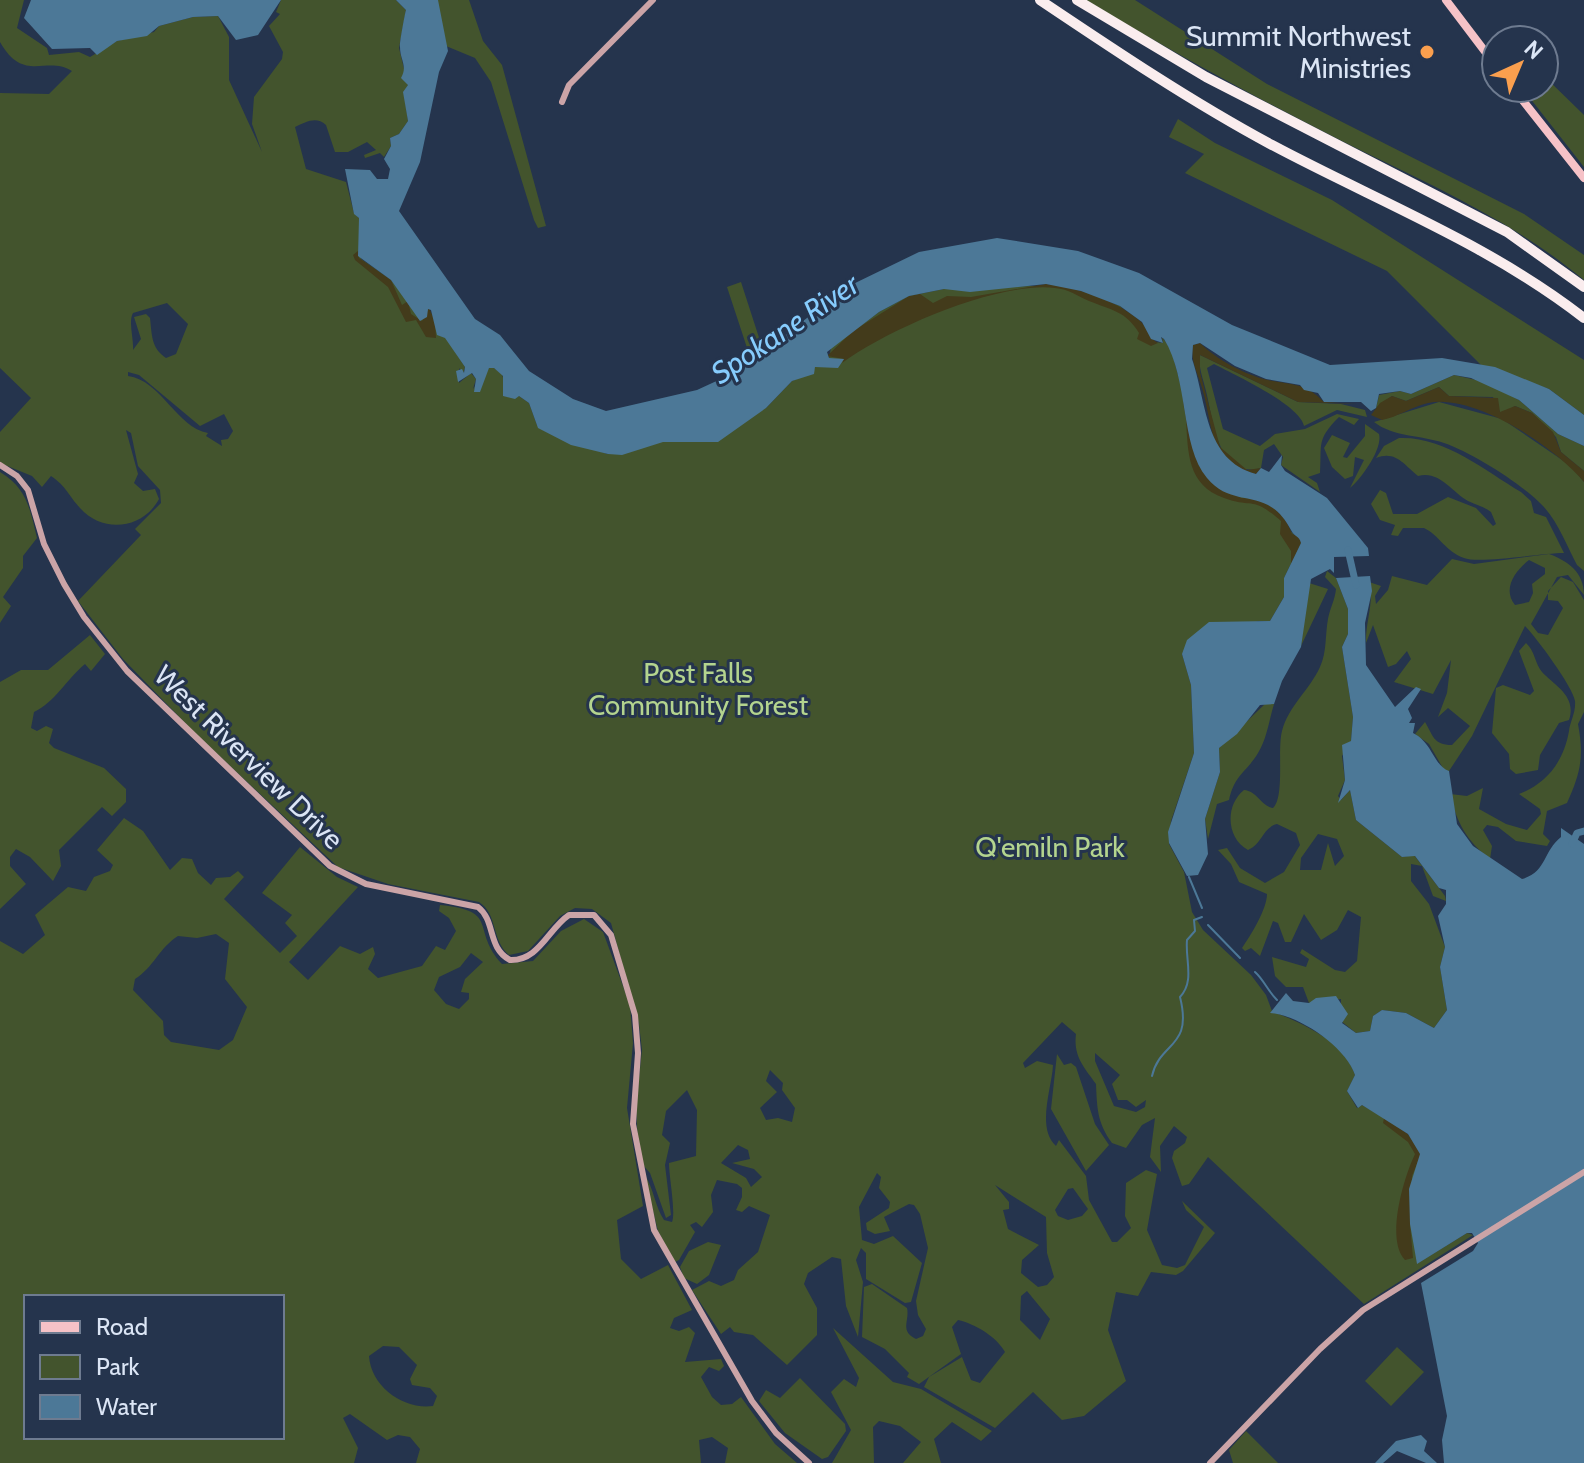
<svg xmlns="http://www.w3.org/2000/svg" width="1584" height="1463" font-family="Cabin,sans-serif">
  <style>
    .green { fill: #43542d; fill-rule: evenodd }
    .sand { fill: #433b1b }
    .water { fill: #4c7897 }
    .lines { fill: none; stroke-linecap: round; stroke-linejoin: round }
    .stream { stroke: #4c7897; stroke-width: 2 }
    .river { stroke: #4c7897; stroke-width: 7 }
    .secondary { stroke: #cba4a7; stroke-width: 6 }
    .primary { stroke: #f6c2c7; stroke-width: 8 }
    .highway { stroke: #faedee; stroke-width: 10 }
    .poi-dot { fill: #fa9f4e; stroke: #25344d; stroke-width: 3 }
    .labels { text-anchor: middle; stroke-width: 6; stroke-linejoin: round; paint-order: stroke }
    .poi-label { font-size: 28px; fill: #dbe5f5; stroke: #25344d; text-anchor: end }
    .park-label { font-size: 28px; fill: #b4d48e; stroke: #25344d }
    .street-label { font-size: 28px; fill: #dbe5f5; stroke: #25344d }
    .water-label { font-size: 30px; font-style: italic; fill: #86ccfd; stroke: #25344d }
  </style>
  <rect width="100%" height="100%" fill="#25344d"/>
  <path class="green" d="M 0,0 L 24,0 L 17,28 L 47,48 L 49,55 L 79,52 L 90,57 L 117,41 L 154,32 L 159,26 L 193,17 L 218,16 L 229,37 L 229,80 L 262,152 L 252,124 L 254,97 L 282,59 L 283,52 L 269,26 L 280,14 L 276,12 L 281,0 L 396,0 L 406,10 L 399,48 L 408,85 L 404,93 L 408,121 L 399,134 L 390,138 L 391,146 L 384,157 L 380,153 L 365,158 L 364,155 L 376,150 L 367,142 L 348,152 L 335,152 L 326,125 C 316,116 306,122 295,127 L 306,169 L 346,182 L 354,213 L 359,218 L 361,259 L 391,280 L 408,301 L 428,309 L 465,367 L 463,374 L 459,368 L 459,383 L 471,373 L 476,379 L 473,389 L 489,368 L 494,368 L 502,374 L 508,396 L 519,396 L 529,403 L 537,425 L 607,454 L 766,408 L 792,381 L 813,372 L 815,367 L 827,367 L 831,348 L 879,312 L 909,296 L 944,289 L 1060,285 L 1120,306 L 1155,342 L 1163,343 L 1162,337 L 1171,349 L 1188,412 L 1301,543 L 1284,578 L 1284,597 L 1270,621 L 1258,621 L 1182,654 L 1191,685 L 1194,753 L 1171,821 L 1169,844 L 1184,872 L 1192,912 L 1203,930 L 1251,975 L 1266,995 L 1272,1011 C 1302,1024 1344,1040 1355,1075 L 1347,1091 L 1357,1108 L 1362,1105 L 1393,1123 L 1418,1147 L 1418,1263 L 1467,1233 L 1473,1235 L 1364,1304 L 1208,1157 L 1189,1184 L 1182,1186 L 1172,1158 L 1174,1151 L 1185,1143 L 1187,1137 L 1174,1126 L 1160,1146 L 1161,1172 L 1150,1157 L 1155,1118 L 1142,1125 L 1126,1148 L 1112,1143 C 1097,1123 1097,1107 1096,1084 C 1085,1068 1073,1057 1076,1034 L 1062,1022 L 1023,1063 L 1025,1068 L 1037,1061 L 1053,1065 C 1052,1088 1036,1128 1056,1146 L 1059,1140 L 1086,1176 L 1089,1200 L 1112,1242 L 1117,1242 L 1131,1228 L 1125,1216 L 1126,1183 L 1146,1170 L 1157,1174 L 1147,1230 L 1162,1265 L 1177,1268 L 1185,1265 L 1204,1227 L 1186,1210 L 1182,1201 L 1215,1233 L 1183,1271 L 1176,1275 L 1151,1272 L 1138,1296 L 1116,1292 L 1108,1330 L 1126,1381 L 1084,1416 L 1062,1420 L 1033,1392 L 995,1428 L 924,1387 L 929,1377 L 962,1357 L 971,1380 L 980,1383 L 1005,1352 C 996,1336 975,1324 958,1320 L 952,1327 L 961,1354 L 919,1384 L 907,1377 L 909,1373 L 885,1349 L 862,1337 L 864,1287 L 872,1284 L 907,1308 C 910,1321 899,1331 916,1339 L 923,1336 L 926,1329 L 918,1315 L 916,1301 L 928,1248 L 920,1214 L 914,1205 L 909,1204 L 884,1217 L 890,1231 L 875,1234 L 867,1230 L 866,1223 L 889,1208 L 890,1202 L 879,1188 L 881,1177 L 877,1173 L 859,1207 L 862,1240 L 874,1244 L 893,1236 L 922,1263 L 911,1302 L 905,1303 L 866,1279 L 866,1253 L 861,1248 L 856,1260 L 863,1282 L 858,1337 L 846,1306 L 841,1259 L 832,1257 L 808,1273 L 804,1284 L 817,1308 L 817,1335 L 787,1365 L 753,1335 L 734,1332 L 730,1327 L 721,1334 L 692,1290 L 709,1281 L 721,1286 L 734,1280 L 738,1270 L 758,1252 L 770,1215 L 749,1206 L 742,1212 L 736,1210 L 742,1197 L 742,1188 L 737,1184 L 717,1180 L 711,1195 L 713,1212 L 702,1227 L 696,1222 L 690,1225 L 695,1232 L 679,1260 L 675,1262 L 658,1231 L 644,1174 C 654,1188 655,1207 664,1220 L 672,1222 C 676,1212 669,1177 669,1163 L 696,1156 L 697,1110 L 687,1090 L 666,1111 L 662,1135 L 670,1143 L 665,1165 L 671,1215 L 666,1218 L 650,1173 L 642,1164 L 638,1144 L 636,1106 L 642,1050 L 639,1024 L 611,923 L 592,909 L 575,908 L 560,916 L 528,951 L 509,955 C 491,940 498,914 479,902 L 388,884 L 338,867 L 195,733 L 123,659 L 78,601 L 141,535 L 135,529 L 161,503 L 160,490 L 138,466 L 131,433 L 126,430 L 138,474 L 134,483 L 143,491 L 155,489 L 159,499 C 143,529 103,534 80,508 C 68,495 67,487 51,476 L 42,487 L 32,476 L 0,463 L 0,432 L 31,398 L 0,368 L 0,93 L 49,94 L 72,71 C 46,55 24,84 0,42 ZM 167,303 L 188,324 L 176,354 L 166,358 C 151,348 152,335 150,318 L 146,314 L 134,317 L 141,339 L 133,350 C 134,339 128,322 133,313 ZM 128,372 L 139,375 L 200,426 L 224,414 L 233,431 L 228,439 L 221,440 L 222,446 L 206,436 L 208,433 C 177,428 161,380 128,376 ZM 1095,1053 L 1120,1075 L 1112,1084 L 1118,1100 L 1127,1100 L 1136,1107 L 1146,1100 L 1145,1107 L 1136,1112 L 1114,1106 L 1095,1061 ZM 770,1070 L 783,1083 L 782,1090 L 795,1108 L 792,1122 L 778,1118 L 766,1120 L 760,1108 L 777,1092 L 766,1081 ZM 738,1145 L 748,1150 L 750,1159 L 732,1163 L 754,1169 L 762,1177 L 751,1187 L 746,1178 L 721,1163 ZM 995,1185 L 1046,1217 L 1047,1253 L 1054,1277 L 1047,1285 L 1038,1287 L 1021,1273 L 1022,1260 L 1039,1245 L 1008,1229 L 1003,1210 L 1009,1209 L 1009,1202 ZM 1073,1188 L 1088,1209 L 1082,1216 L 1068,1220 L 1058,1216 L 1055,1210 L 1068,1189 ZM 1027,1291 L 1050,1319 L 1040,1340 L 1020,1320 L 1021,1296 Z
    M 437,0 L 469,0 L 483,41 L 502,65 L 546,226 L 538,228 L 534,220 L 491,82 L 475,58 L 446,46 Z
    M 1086,0 L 1135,0 L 1267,84 L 1524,214 L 1584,255 L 1584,280 C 1512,220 1425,182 1342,141 C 1255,97 1170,51 1086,0 Z
    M 1544,76 L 1584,115 L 1584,167 L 1522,88 L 1544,88 Z
    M 1178,119 L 1215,143 L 1332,200 L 1584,360 L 1584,415 L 1549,389 L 1481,365 L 1387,271 L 1185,173 L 1204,154 L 1169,137 Z
    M 741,282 L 765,356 L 753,366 L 727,287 Z
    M 1200,355 L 1298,402 L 1341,404 L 1365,410 L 1367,417 L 1337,410 L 1304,426 C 1300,405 1235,375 1214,364 L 1207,368 L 1223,429 L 1260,446 L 1275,434 L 1305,429 L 1337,414 L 1359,419 L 1354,425 L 1339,417 C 1316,440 1322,444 1320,473 L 1308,477 L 1317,483 L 1320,492 L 1281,465 L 1283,457 L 1274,444 L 1264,450 L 1261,468 C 1217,480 1213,418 1206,391 C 1203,378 1198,367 1200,355 Z
    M 1454,375 L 1485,382 L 1519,400 L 1558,434 L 1584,446 L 1584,471 L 1561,452 L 1556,437 L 1532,413 L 1515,406 L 1505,413 L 1500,412 L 1493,397 L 1449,396 L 1439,387 L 1406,401 L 1392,396 L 1376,408 L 1379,395 L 1400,391 L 1411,394 Z
    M 1439,402 L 1502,419 L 1571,466 L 1584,482 L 1584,571 L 1577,565 C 1567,546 1558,522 1543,506 C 1522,484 1473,453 1444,443 C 1421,435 1393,437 1374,422 Z
    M 1365,424 L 1379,434 C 1383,449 1361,479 1350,488 L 1364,460 L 1355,457 L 1353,476 L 1345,479 L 1332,467 L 1324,448 L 1332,435 L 1350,443 L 1343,457 L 1347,458 L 1365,436 Z
    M 1399,438 C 1444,436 1484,470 1521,492 L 1531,501 L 1534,513 L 1546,517 L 1564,553 C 1541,553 1479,564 1464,558 C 1446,552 1439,535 1424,528 L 1403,528 L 1398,536 L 1391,535 L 1395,525 L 1380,520 L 1371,504 L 1380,490 L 1386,493 L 1393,514 L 1417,514 L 1448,497 L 1476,508 L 1493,526 L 1496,524 L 1491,512 C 1483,506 1476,505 1468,501 C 1451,491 1439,470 1418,476 C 1404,465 1396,450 1376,458 L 1384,446 Z
    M 0,472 C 27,488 30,509 37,538 L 23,556 L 23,568 L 3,597 L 11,606 L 0,623 Z
    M 1549,554 C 1568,561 1584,572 1584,595 L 1568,575 L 1557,577 L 1531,624 L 1538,633 L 1548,635 L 1563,608 L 1558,601 L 1548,600 L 1548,591 L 1561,577 L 1573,582 L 1584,600 L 1584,712 L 1578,724 C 1584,756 1581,772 1567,803 L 1547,811 L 1543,834 L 1550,841 L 1547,846 L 1516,841 L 1498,827 L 1487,825 L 1483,830 L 1492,846 L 1490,859 C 1466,840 1457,823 1450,794 L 1467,796 L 1483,788 L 1479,809 L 1506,824 L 1527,830 L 1541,814 L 1540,809 L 1519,794 C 1548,783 1564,760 1569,731 C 1570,721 1576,713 1575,701 C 1573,687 1536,637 1525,626 L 1472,736 L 1449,771 L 1444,770 L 1429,744 L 1415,734 L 1425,722 C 1433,735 1433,745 1452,745 L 1470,726 L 1448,708 L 1438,717 L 1447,693 L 1451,660 L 1433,694 L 1394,682 L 1411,659 L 1407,651 L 1396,664 L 1388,667 L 1373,625 L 1366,643 C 1365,624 1375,599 1369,582 L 1381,586 L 1375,596 L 1376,604 L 1388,590 L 1392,576 L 1427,585 L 1452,559 L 1474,564 ZM 1529,560 L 1545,568 L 1545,574 L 1532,584 L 1533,593 L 1529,602 L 1515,605 C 1502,589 1515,571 1529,560 Z
    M 1327,571 L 1336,578 L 1348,609 L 1348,634 L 1342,647 L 1353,717 L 1351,741 L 1342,756 L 1345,780 L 1338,796 L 1341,800 L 1350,790 L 1356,820 L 1402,857 L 1414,855 L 1445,896 L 1446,901 L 1433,896 L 1422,866 L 1411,864 L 1411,881 L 1429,904 L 1445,947 L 1440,967 L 1447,1010 L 1434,1028 L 1406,1013 L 1382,1010 L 1373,1016 L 1370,1031 L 1356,1033 L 1341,1021 L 1341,999 L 1309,1003 L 1303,987 L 1286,987 L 1275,976 L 1272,957 L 1306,967 L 1309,959 L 1300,953 L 1302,949 L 1335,970 L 1345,972 L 1357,961 L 1361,917 L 1348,910 L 1337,930 L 1321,940 L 1304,914 L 1291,942 L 1285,942 L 1278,923 L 1273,921 L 1260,956 L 1251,948 L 1245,951 L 1242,948 C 1251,935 1267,909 1267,894 L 1239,882 L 1231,864 L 1218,850 L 1227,848 L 1240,868 L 1265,883 L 1284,872 L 1300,845 L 1296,833 L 1277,824 C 1263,827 1262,844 1248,850 C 1226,838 1225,805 1244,790 C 1257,791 1261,806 1273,808 C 1285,797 1277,750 1282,731 C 1289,705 1309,691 1320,667 C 1327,652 1325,635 1328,619 C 1330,608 1335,600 1336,589 L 1325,577 ZM 1318,834 L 1337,839 L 1344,856 L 1335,866 L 1328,843 L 1321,870 L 1300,870 L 1301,858 Z
    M 1309,583 L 1328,589 L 1301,646 L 1308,587 Z
    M 90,635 L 105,654 L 91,671 L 85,664 C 66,680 55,702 34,712 L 31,728 L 37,731 L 46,726 L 53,729 L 49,743 L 54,748 L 104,768 L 126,789 L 126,802 L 112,816 L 102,807 L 59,850 L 61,866 L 53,881 L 30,857 L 16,849 L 10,857 L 10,866 L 26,884 L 0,909 L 0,919 L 0,682 L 21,670 L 48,670 Z
    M 1526,643 C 1535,651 1535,664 1542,672 C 1555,686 1577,696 1569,720 L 1559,723 L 1540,755 L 1538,770 L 1516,774 L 1510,769 L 1509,754 L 1492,733 L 1496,688 L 1503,685 L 1530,695 L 1534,691 L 1519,651 Z
    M 1265,704 L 1274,704 C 1269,720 1267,739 1258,753 C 1246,773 1235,774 1229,800 L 1217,804 L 1208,839 L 1205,819 L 1220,772 L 1219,748 Z
    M 124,818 L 143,831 L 170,870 L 182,858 L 192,859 L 198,873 L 211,885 L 216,878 L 230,877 L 238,871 L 244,877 L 224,899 L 280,953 L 297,936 L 285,923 L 292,915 L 262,893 L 300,847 L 337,877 L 358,887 L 289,962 L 308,980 L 340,946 L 360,954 L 373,947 L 375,954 L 368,969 L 378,978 L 422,966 L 436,946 L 445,950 L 456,931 L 449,918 L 439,911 L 440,905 C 501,911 470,929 502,964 L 533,961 L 561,931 L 584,919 L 603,932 L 630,1005 L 633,1043 L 627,1108 L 643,1206 L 617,1220 L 621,1259 L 641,1279 L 668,1265 L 692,1310 L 674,1318 L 670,1328 L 679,1331 L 689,1327 L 695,1333 L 685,1362 L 721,1359 L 724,1366 L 719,1371 L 709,1367 L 701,1377 L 712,1397 L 721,1405 L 732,1404 L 741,1397 L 775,1444 L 797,1463 L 725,1463 L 728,1448 L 712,1437 L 699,1440 L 701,1463 L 416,1463 L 420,1449 L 410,1437 L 398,1435 L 387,1440 L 350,1414 L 343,1418 L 358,1448 L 354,1463 L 0,1463 L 0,941 L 23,954 L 45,935 L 35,915 L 68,887 L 86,891 L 94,877 L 110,871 L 113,865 L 97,850 ZM 216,934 L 229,943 L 225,979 L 247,1007 L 233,1040 L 219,1050 L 171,1042 L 164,1035 L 163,1021 L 133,990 L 135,979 C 154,967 159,948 178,936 L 197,938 ZM 471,953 L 483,962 L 465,979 L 461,992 L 469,993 L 469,999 L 459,1009 L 446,1004 L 434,990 L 439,977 L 460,967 ZM 26,1297 L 282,1297 L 282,1437 L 26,1437 ZM 383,1346 L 399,1347 L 417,1365 L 410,1379 L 412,1385 L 430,1388 L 437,1396 L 433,1406 C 404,1410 371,1387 369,1356 Z
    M 1057,1054 L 1064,1065 L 1071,1063 L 1076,1067 L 1095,1124 L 1109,1145 L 1086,1171 L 1051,1109 Z
    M 708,1242 L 721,1245 L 709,1275 L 697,1284 L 684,1278 L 680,1267 L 689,1251 Z
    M 833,1328 L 893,1382 L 921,1389 L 992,1431 L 981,1441 L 952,1422 L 934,1439 L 941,1463 L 903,1463 L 921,1442 L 900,1426 L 879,1421 L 873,1427 L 874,1463 L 832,1463 L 851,1430 L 831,1392 L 844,1379 L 856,1387 L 859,1378 Z
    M 1397,1347 L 1424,1372 L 1391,1406 L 1365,1381 Z
    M 800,1378 L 845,1424 L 846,1431 L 828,1457 L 822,1459 L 785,1433 L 759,1401 L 766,1390 L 780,1398 Z
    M 1246,1431 L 1278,1463 L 1233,1463 L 1229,1450 Z"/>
  <path class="sand" d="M 358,251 L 359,258 L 391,280 L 402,305 L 408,301 L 411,314 L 422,321 L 429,308 L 435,321 L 436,338 L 426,337 L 416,320 L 406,322 L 388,287 L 355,260 L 353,255 Z
    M 1046,284 C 1077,287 1115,300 1139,320 C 1148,327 1147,337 1158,343 L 1151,346 L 1137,339 L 1139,333 C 1126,311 1111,310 1089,301 C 1077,296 1069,289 1055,288 C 998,281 888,329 842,363 L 844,359 L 827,356 L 853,331 L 909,296 L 920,294 L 933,303 L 947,296 L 971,297 Z
    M 1200,343 C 1216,359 1245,375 1268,380 C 1294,385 1306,383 1324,402 L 1357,404 L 1298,402 L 1200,355 L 1200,372 L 1220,447 L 1247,470 L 1261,468 L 1256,474 C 1207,461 1214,428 1202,388 C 1198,374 1190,361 1193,345 Z
    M 1439,387 L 1449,396 L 1498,398 L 1500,412 L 1515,406 L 1532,413 L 1553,432 L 1561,452 L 1584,471 L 1584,482 C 1556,448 1475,393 1428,403 C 1411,407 1398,417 1382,420 L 1371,415 L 1380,403 L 1392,396 L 1406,401 Z
    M 1183,394 L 1188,412 L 1241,498 C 1265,497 1284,511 1292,534 L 1300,537 L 1301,543 L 1291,565 L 1291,551 L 1280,534 L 1281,521 C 1251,495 1255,509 1224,498 C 1187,485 1188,452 1186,419 C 1185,410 1182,403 1183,394 Z
    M 1384,1118 L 1408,1134 L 1421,1154 L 1412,1176 L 1410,1224 L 1413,1258 L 1405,1260 C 1385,1239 1404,1177 1415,1154 L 1408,1142 L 1383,1123 Z"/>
  <path class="water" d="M 31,0 L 281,0 L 258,35 L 236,40 L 218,16 L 193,17 L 159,26 L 147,36 L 117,41 L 97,55 L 90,48 L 52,49 L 24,18 Z
    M 396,0 L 438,0 L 448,51 L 439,72 L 420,162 L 399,211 L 475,319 L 500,335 L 529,371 L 573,399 L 606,411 L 697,390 L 736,372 L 849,286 L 919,252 L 997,238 L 1078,251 L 1139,273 L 1232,325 L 1330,365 L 1442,358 L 1495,367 L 1549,389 L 1584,415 L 1584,446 L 1558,434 L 1519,400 L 1471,378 L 1454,375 L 1411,394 L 1400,391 L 1379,394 L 1376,408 L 1371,411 L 1361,402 L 1324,402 L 1318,393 L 1304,390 L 1300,385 L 1266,379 L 1235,366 L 1200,343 L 1193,345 L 1192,359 C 1207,402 1204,460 1256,474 L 1261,468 L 1269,472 L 1282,455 L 1281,465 L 1285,471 L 1327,498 L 1368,548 L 1369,556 L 1334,557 L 1334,573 L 1330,569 L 1311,579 L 1301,647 L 1282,681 L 1274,704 L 1260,705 L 1237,734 L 1219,748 L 1220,772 L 1205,819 L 1208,854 L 1198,875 L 1187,876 L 1169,843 L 1168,832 L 1194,753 L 1191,685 L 1182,654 L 1187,640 L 1209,622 L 1270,621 L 1284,597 L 1284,578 L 1301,543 C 1299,535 1295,538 1291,530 C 1267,484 1234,511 1207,478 C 1180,446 1189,379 1164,339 L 1161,337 L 1163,343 L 1151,339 L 1142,322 L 1120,306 L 1081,291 L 1046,284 L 970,292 L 944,289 L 909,296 L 879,312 L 827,352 L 829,358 L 844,359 L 838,368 L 815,367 L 814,374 L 792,381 L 766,408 L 718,442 L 663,442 L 622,455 L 608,454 L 571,445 L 538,428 L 529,403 L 519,396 L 515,399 L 503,396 L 503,376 L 494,368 L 489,368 L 480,392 L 474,392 L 476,379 L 472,373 L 458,382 L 456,371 L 462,369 L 464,373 L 465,367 L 445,338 L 437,335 L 431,310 L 428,309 L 427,317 L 420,321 L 391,280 L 358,256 L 359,218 L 354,214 L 345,169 L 370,170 L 377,179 L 388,179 L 390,169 L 384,159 L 391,146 L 390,138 L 399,134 L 408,121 L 403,92 L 408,85 L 401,78 C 408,66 400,60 400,47 C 399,45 405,13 406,10 Z
    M 1370,576 L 1372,591 L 1365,623 L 1366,665 L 1395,707 L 1416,687 L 1421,689 L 1408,709 L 1412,718 L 1409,723 L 1415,723 L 1413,733 C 1433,743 1433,765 1449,771 L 1457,824 L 1473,846 L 1522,879 C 1547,872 1543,851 1561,837 L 1561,828 L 1584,844 L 1584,1463 L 1444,1463 L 1442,1440 L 1447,1416 L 1421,1283 L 1473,1251 L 1478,1243 L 1472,1233 L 1467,1233 L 1417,1264 L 1410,1224 L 1409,1189 L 1420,1154 L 1408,1134 L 1362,1105 L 1358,1108 L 1347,1091 L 1355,1075 C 1346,1047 1299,1015 1270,1013 L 1286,993 L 1293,1001 L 1309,1003 L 1316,998 L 1336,996 L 1348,1014 L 1342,1023 L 1356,1033 L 1370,1031 L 1373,1016 L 1382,1010 L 1406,1013 L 1434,1028 L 1447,1010 L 1440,967 L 1445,947 L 1438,916 L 1446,904 L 1446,890 L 1439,888 L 1415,856 L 1402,857 L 1356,820 L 1350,790 L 1338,803 L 1345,780 L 1342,745 L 1351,741 L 1353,717 L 1342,647 L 1348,634 L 1348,609 L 1336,578 Z
    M 1421,1435 L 1427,1441 L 1424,1451 L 1437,1463 L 1426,1463 L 1397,1451 L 1383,1463 L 1375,1463 L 1396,1441 Z"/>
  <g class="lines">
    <path class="stream" d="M 1189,877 L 1202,908
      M 1208,925 L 1240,958
      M 1255,972 C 1264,980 1267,990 1277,1000
      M 1152,1076 C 1160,1041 1193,1049 1180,997 C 1195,981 1185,960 1187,940 L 1195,931 L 1194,920 L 1202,917"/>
    <path class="river" d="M 1348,550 L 1356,585
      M 1572,844 L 1577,833 L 1584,831"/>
    <path class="secondary" d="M 562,102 L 569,85 L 653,0
      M 0,465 L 17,476 L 28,490 L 44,544 L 64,584 L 84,617 L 127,671 L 330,866 L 366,884 L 478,907 C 496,921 487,948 510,960 C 539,961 548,929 569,915 L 594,915 L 611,935 L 635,1015 L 638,1053 L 633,1124 L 654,1230 L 752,1401 L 776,1433 L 809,1463
      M 1210,1463 L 1320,1349 L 1363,1310 L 1584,1172"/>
    <path class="primary" d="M 1446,0 L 1496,66
      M 1513,88 L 1584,178"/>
    <path class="highway" d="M 1040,0 C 1116,51 1192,102 1272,145 C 1377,201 1489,244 1584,318
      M 1077,0 L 1206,77 L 1507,232 L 1584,287"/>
  </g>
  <circle class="poi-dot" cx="1427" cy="52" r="8"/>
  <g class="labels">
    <g class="poi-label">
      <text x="1411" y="46">Summit Northwest<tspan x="1411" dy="32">Ministries</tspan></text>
    </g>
    <g class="park-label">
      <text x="698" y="683">Post Falls<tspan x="698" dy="32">Community Forest</tspan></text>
      <text x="1050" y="857">Q'emiln Park</text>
    </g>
    <g class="street-label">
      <text transform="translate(249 757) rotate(44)" y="10">West Riverview Drive</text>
    </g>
    <g class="water-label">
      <text transform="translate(785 329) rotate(-34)" y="10">Spokane River</text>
    </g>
  </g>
  <rect x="24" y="1295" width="260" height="144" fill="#25344d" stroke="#6e7b90" stroke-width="2"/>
  <rect x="40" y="1321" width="40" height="12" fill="#f6c2c7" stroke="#6e7b90" stroke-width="2"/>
  <text x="96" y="1335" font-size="24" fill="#dbe5f5">Road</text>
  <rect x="40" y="1355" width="40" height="24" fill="#43542d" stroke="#6e7b90" stroke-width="2"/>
  <text x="96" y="1375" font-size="24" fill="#dbe5f5">Park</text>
  <rect x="40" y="1395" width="40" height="24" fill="#4c7897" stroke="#6e7b90" stroke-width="2"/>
  <text x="96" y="1415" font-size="24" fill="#dbe5f5">Water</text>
  <g transform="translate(1520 64) rotate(44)"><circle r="38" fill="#25344d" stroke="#6e7b90" stroke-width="2"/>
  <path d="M0-6L14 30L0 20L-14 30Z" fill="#fa9f4e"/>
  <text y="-12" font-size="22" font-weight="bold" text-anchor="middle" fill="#dbe5f5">N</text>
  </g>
</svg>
